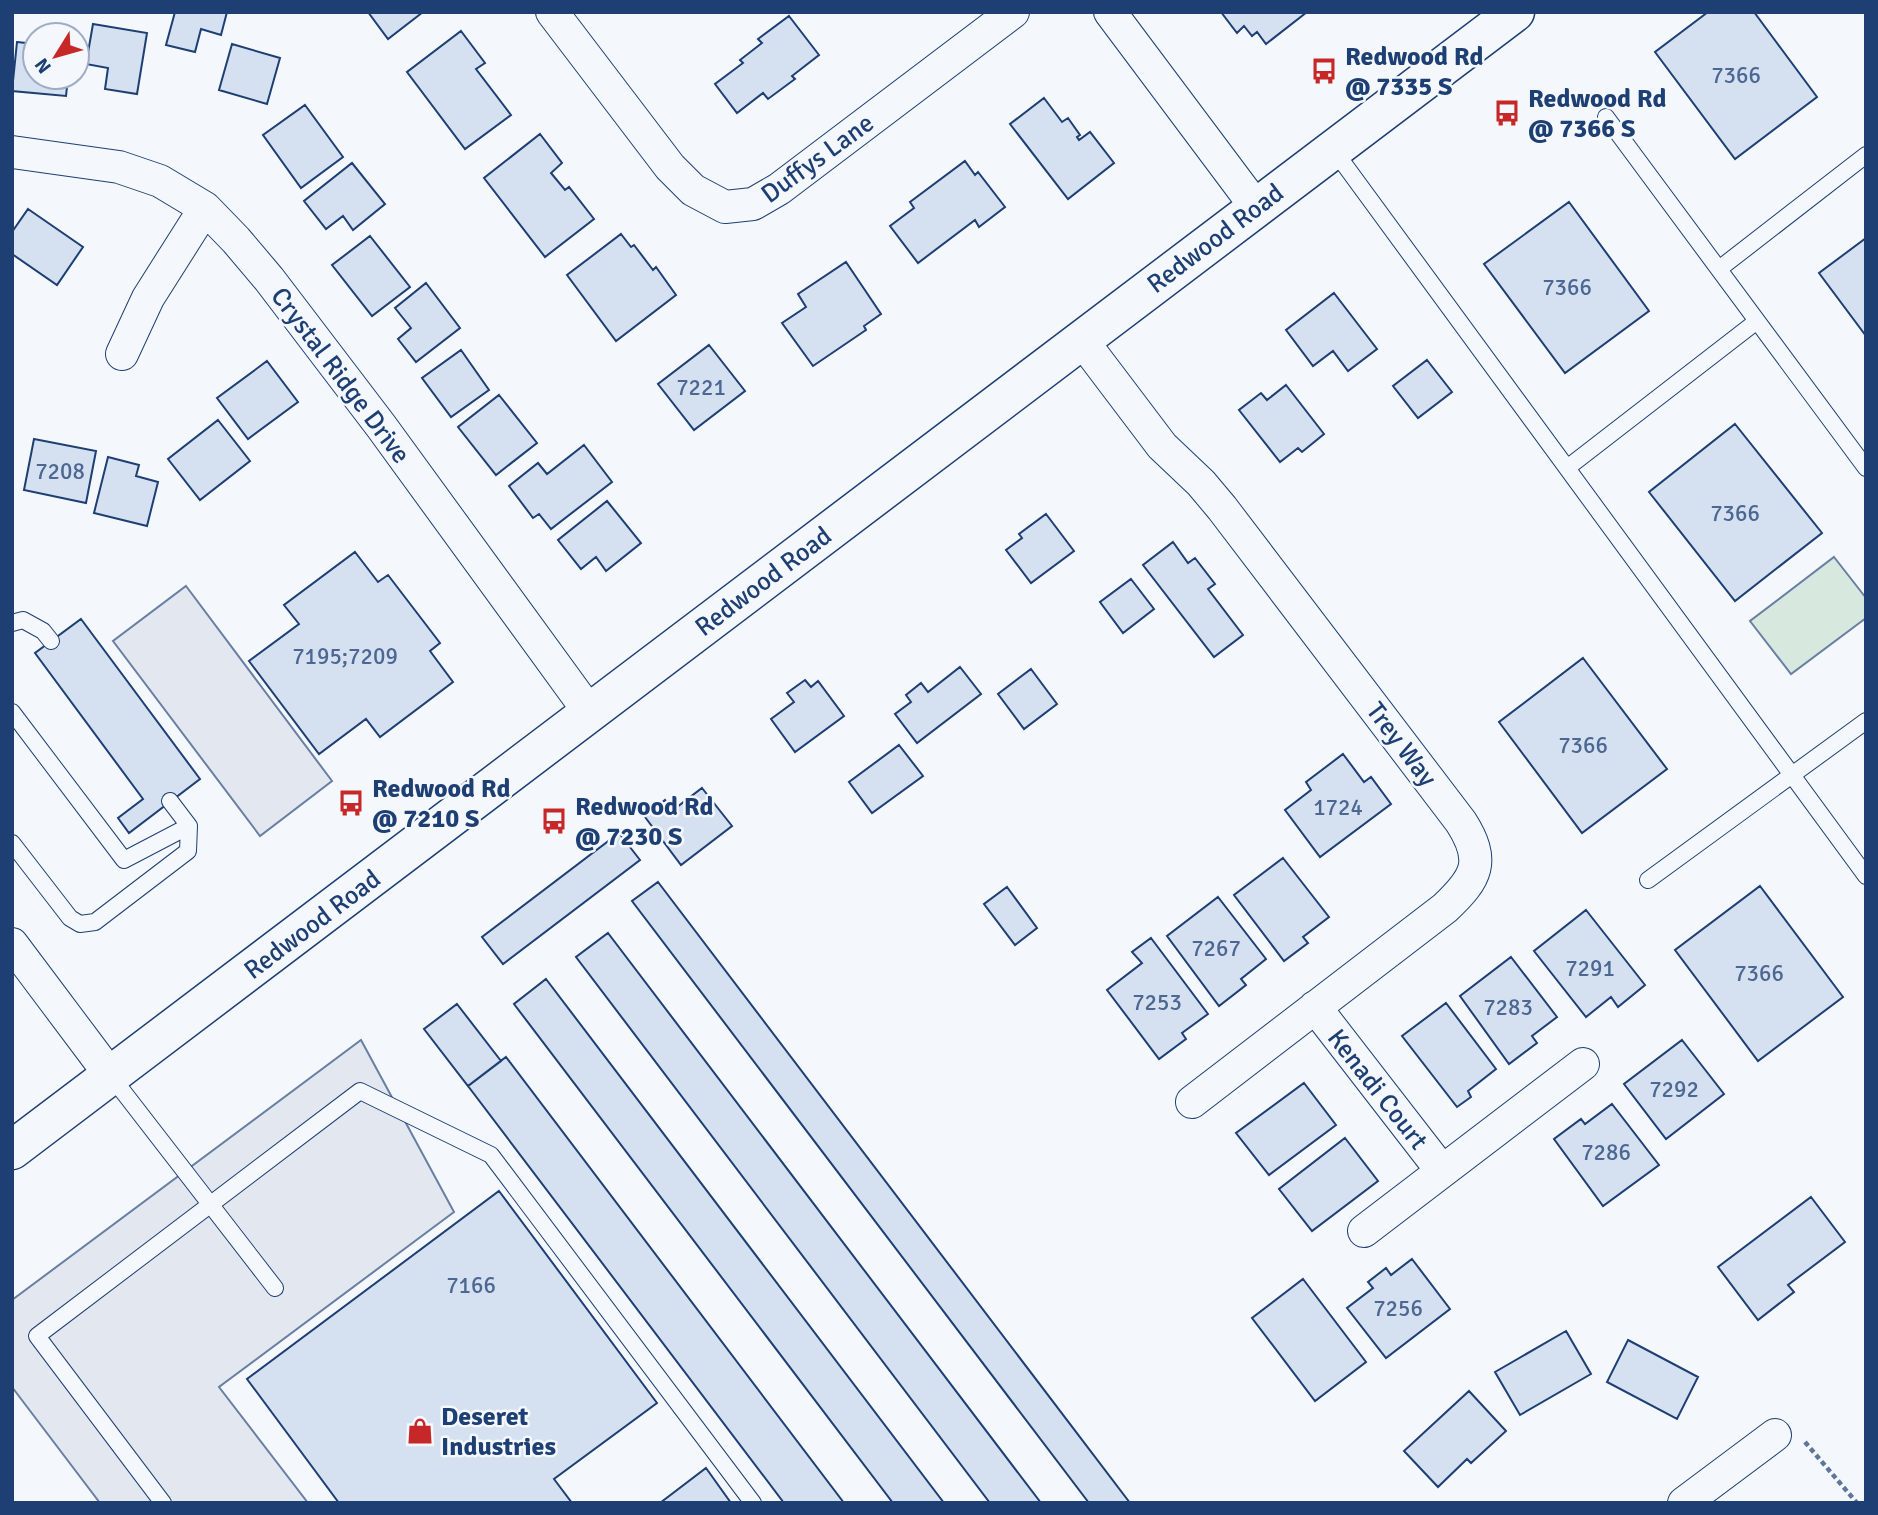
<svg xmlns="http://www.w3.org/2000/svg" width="1878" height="1515" font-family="Signika,sans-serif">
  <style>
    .green { fill: #d7e8df; stroke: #687fa3; stroke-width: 2 }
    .parking { fill: #e3e8f0; stroke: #687fa3; stroke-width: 2 }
    .building { fill: #d5e0f0; stroke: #1d3f73; stroke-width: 2 }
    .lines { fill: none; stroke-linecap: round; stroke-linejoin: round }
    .service-casing { stroke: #1d3f73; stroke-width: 18 }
    .minor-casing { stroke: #1d3f73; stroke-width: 34 }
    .primary-casing { stroke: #1d3f73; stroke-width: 41 }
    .path { stroke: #5e769c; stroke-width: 4.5; stroke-dasharray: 5 3.5; stroke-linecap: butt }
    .service { stroke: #f4f7fb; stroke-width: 16 }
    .minor { stroke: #f4f7fb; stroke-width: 32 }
    .primary { stroke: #f4f7fb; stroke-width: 38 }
    .labels { text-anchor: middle; stroke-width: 5; stroke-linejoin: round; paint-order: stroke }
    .number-label { font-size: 23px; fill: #4b6792 }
    .poi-label { font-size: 26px; font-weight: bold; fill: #1d3f73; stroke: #f4f7fb; text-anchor: start }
    .street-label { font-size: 26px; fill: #1d3f73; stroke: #f4f7fb }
  </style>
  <rect width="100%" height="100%" fill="#f4f7fb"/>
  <path class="green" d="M 1834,557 L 1866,598 L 1866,618 L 1791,674 L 1750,621 Z"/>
  <path class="parking" d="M 186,586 L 332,781 L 260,836 L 113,641 Z
    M 361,1040 L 454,1212 L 219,1387 L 308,1503 L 100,1503 L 12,1387 L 12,1300 Z"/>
  <path class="building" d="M 175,12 L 227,12 L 221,35 L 201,29 L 195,52 L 166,45 Z
    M 368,12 L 423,12 L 388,39 Z
    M 1221,12 L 1307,12 L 1266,44 L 1257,32 L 1252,36 L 1244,26 L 1237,33 Z
    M 1708,12 L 1754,12 L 1817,97 L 1735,159 L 1655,52 Z
    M 789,16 L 819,55 L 792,76 L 795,79 L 768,99 L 763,93 L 737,113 L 715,84 L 743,63 L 740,60 L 762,43 L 758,39 Z
    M 93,24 L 147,33 L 137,94 L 105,89 L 108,68 L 86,64 Z
    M 461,31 L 485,63 L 476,69 L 511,115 L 465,149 L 407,72 Z
    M 17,42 L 35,44 L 35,77 L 68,77 L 66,96 L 12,91 Z
    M 232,44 L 280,58 L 267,104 L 219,90 Z
    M 1044,98 L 1062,122 L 1068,118 L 1080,135 L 1077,137 L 1079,140 L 1090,132 L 1114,163 L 1068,199 L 1010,124 Z
    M 305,105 L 343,157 L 301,188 L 263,135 Z
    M 540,134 L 562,163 L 551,173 L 565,190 L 569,187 L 594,219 L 545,257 L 484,178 Z
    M 965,161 L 975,175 L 978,172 L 1005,207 L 979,227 L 975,220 L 918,263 L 890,226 L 914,208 L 910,202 Z
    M 352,163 L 385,204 L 353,230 L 343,216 L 326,229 L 304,201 Z
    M 1569,202 L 1649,311 L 1565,373 L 1484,264 Z
    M 28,209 L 83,247 L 57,285 L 12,254 L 12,232 Z
    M 621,234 L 631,247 L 634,245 L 653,270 L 656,267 L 676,295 L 616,341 L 567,275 Z
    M 370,236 L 410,287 L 372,316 L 332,265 Z
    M 1866,238 L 1866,336 L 1819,273 Z
    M 846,262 L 881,314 L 864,326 L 866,330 L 813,366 L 782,323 L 806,307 L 798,294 Z
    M 426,283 L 460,328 L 416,362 L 398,339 L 411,328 L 395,308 Z
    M 1334,293 L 1377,349 L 1348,371 L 1333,351 L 1313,366 L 1286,330 Z
    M 709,345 L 745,391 L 694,430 L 658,384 Z
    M 461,350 L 489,390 L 451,417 L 422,378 Z
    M 1427,360 L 1452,392 L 1418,418 L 1393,386 Z
    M 267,361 L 298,402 L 248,439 L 217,398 Z
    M 1286,385 L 1324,434 L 1302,452 L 1298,448 L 1280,462 L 1239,410 L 1261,393 L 1267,400 Z
    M 499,395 L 537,443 L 496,475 L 458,427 Z
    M 218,420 L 250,461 L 200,500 L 168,459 Z
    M 1735,424 L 1822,533 L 1735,601 L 1649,492 Z
    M 34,439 L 96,451 L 86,503 L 24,490 Z
    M 584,445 L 612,482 L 551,529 L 539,514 L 533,518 L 509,486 L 538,463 L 547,474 Z
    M 108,457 L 139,465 L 136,476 L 158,482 L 147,526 L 94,513 Z
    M 607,501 L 641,543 L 606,571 L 596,557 L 581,569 L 558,540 Z
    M 1046,514 L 1074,551 L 1031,583 L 1006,550 L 1022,538 L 1019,534 Z
    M 1173,542 L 1188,563 L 1195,558 L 1215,584 L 1208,589 L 1243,635 L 1214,657 L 1143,565 Z
    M 355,552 L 378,582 L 388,575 L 440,643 L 430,651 L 453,682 L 380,737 L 366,719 L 319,754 L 249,661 L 299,624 L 284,605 Z
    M 1131,579 L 1154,609 L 1123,633 L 1100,602 Z
    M 81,619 L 200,779 L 129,833 L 118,818 L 143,799 L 35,653 Z
    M 1583,658 L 1667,769 L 1582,833 L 1499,722 Z
    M 960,667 L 981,694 L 917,743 L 895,714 L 911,702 L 906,695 L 921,683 L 928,692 Z
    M 1031,669 L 1057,704 L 1024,729 L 998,694 Z
    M 805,680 L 811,687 L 818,681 L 844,716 L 795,752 L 771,719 L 794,702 L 787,693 Z
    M 899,745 L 923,776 L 872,813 L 849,782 Z
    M 1343,754 L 1364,782 L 1371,777 L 1391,804 L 1320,857 L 1285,810 L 1311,790 L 1306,782 Z
    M 702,788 L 732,826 L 681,865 L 645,817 L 665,800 L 673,810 Z
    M 619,833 L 640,860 L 503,964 L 482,937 Z
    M 1283,858 L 1329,917 L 1303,937 L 1308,943 L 1284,961 L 1234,895 Z
    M 658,882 L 1130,1503 L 1089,1503 L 632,901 Z
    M 1760,886 L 1843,997 L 1758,1061 L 1675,950 Z
    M 1007,887 L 1037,928 L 1015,945 L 984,904 Z
    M 1218,897 L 1266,959 L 1241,979 L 1246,985 L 1219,1006 L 1167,936 Z
    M 1586,910 L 1645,985 L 1618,1007 L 1611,997 L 1586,1017 L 1534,951 Z
    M 608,933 L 1041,1503 L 990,1503 L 576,957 Z
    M 1151,938 L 1208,1014 L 1182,1033 L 1186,1039 L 1159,1059 L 1107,990 L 1142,963 L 1132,952 Z
    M 1511,957 L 1557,1017 L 1532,1036 L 1537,1043 L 1509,1064 L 1460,996 Z
    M 546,979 L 944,1503 L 893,1503 L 514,1004 Z
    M 1446,1003 L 1496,1069 L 1468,1091 L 1471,1097 L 1457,1107 L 1402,1036 Z
    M 457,1004 L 501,1061 L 468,1086 L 424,1029 Z
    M 1682,1040 L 1724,1094 L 1666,1139 L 1624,1084 Z
    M 506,1057 L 844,1503 L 784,1503 L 468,1086 Z
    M 1304,1083 L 1336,1125 L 1269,1175 L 1236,1133 Z
    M 1612,1104 L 1659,1165 L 1603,1206 L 1554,1139 L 1581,1119 L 1585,1124 Z
    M 1345,1138 L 1378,1181 L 1312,1231 L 1279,1189 Z
    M 499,1191 L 657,1403 L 554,1479 L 572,1503 L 339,1503 L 247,1379 Z
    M 1811,1197 L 1845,1242 L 1788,1285 L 1794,1292 L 1758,1320 L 1718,1267 Z
    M 1412,1259 L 1450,1309 L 1386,1358 L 1347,1308 L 1373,1288 L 1368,1282 L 1386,1268 L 1391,1275 Z
    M 1303,1279 L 1366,1362 L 1315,1401 L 1252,1318 Z
    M 1566,1331 L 1591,1374 L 1520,1415 L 1495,1372 Z
    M 1628,1340 L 1698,1377 L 1677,1419 L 1607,1382 Z
    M 1469,1391 L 1506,1431 L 1471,1463 L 1467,1459 L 1438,1487 L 1404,1451 Z
    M 706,1468 L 731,1503 L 660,1503 Z"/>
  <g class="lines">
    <g class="service-casing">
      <path id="service" d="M 1606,117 L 1866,468
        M 1333,149 L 1866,876
        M 1719,269 L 1866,155
        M 1567,468 L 1757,321
        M 12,623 L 23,620 L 43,631 L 51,641
        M 12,712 L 124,860 L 189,826
        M 12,843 L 70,918 L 80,924 L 95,922 L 188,851 L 189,826 L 170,801
        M 1648,880 L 1866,721
        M 111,1076 L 275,1288
        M 163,1503 L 37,1336 L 360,1091 L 491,1155 L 753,1503"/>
    </g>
    <g class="minor-casing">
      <path id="minor" d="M 552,12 L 670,167 L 693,190 L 725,207 L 753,204 L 779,189 L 1013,12
        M 1110,12 L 1256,207
        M 12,152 L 119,167 L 160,181 L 205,208 L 236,240 L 269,279 L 381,426 L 590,713
        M 1081,339 L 1162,446 L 1201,483 L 1222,508 L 1461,822 C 1486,861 1477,878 1445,908 L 1192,1102
        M 122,354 L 148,298 L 205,208
        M 12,944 L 111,1076
        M 1315,1007 L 1442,1171
        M 1364,1231 L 1583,1064
        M 1684,1503 L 1775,1435"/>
    </g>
    <g class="primary-casing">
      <path id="primary" d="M 12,1150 L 1515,12"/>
    </g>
    <path class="path" d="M 1805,1442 L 1857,1503"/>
    <use href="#service" class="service"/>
    <use href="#minor" class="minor"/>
    <use href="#primary" class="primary"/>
  </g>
  <defs>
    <g id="bus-bare" transform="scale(2.1)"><path d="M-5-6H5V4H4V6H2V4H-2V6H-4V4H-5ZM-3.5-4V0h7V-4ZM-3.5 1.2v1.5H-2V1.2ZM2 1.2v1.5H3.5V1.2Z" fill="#c62828" stroke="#f4f7fb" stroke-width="2.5" paint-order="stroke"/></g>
    <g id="shop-bare" transform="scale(2.1)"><path d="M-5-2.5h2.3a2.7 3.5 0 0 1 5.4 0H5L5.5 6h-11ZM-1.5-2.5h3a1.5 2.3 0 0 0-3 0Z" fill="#c62828" stroke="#f4f7fb" stroke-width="2.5" paint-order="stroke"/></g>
  </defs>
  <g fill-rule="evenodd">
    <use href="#bus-bare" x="1324" y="71"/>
    <use href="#bus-bare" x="1507" y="113"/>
    <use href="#bus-bare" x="351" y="803"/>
    <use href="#bus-bare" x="554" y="821"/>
    <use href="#shop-bare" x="420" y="1431"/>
  </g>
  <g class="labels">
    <g class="number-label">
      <text x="1736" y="83">7366</text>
      <text x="1567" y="295">7366</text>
      <text x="701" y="395">7221</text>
      <text x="60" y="479">7208</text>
      <text x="1735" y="521">7366</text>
      <text x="345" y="664">7195;7209</text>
      <text x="1583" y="753">7366</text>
      <text x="1338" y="815">1724</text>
      <text x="1216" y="956">7267</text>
      <text x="1590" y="976">7291</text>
      <text x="1759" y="981">7366</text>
      <text x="1157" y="1010">7253</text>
      <text x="1508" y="1015">7283</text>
      <text x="1674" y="1097">7292</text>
      <text x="1606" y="1160">7286</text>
      <text x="471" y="1293">7166</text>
      <text x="1398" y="1316">7256</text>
    </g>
    <g class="poi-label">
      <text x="1345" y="65">Redwood Rd<tspan x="1345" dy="30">@ 7335 S</tspan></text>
      <text x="1528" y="107">Redwood Rd<tspan x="1528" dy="30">@ 7366 S</tspan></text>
      <text x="372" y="797">Redwood Rd<tspan x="372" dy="30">@ 7210 S</tspan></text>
      <text x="575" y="815">Redwood Rd<tspan x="575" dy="30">@ 7230 S</tspan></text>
      <text x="441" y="1425">Deseret<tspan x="441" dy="30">Industries</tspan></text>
    </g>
    <g class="street-label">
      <text transform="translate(817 158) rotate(-36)" y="9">Duffys Lane</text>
      <text transform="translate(1215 238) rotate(-37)" y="9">Redwood Road</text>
      <text transform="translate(341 375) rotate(53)" y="9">Crystal Ridge Drive</text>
      <text transform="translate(763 581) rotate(-37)" y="9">Redwood Road</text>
      <text transform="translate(1402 744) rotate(53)" y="9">Trey Way</text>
      <text transform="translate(312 924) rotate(-37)" y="9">Redwood Road</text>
      <text transform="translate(1378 1089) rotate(52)" y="9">Kenadi Court</text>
    </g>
  </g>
  <rect width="1878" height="1515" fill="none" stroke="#1d3f73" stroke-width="28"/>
  <g transform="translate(56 56) rotate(233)"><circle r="33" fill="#f4f7fb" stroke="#9eadc5" stroke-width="2"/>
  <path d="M0-5L12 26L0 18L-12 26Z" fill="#c62828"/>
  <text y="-10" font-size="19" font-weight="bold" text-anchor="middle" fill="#1d3f73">N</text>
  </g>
</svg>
